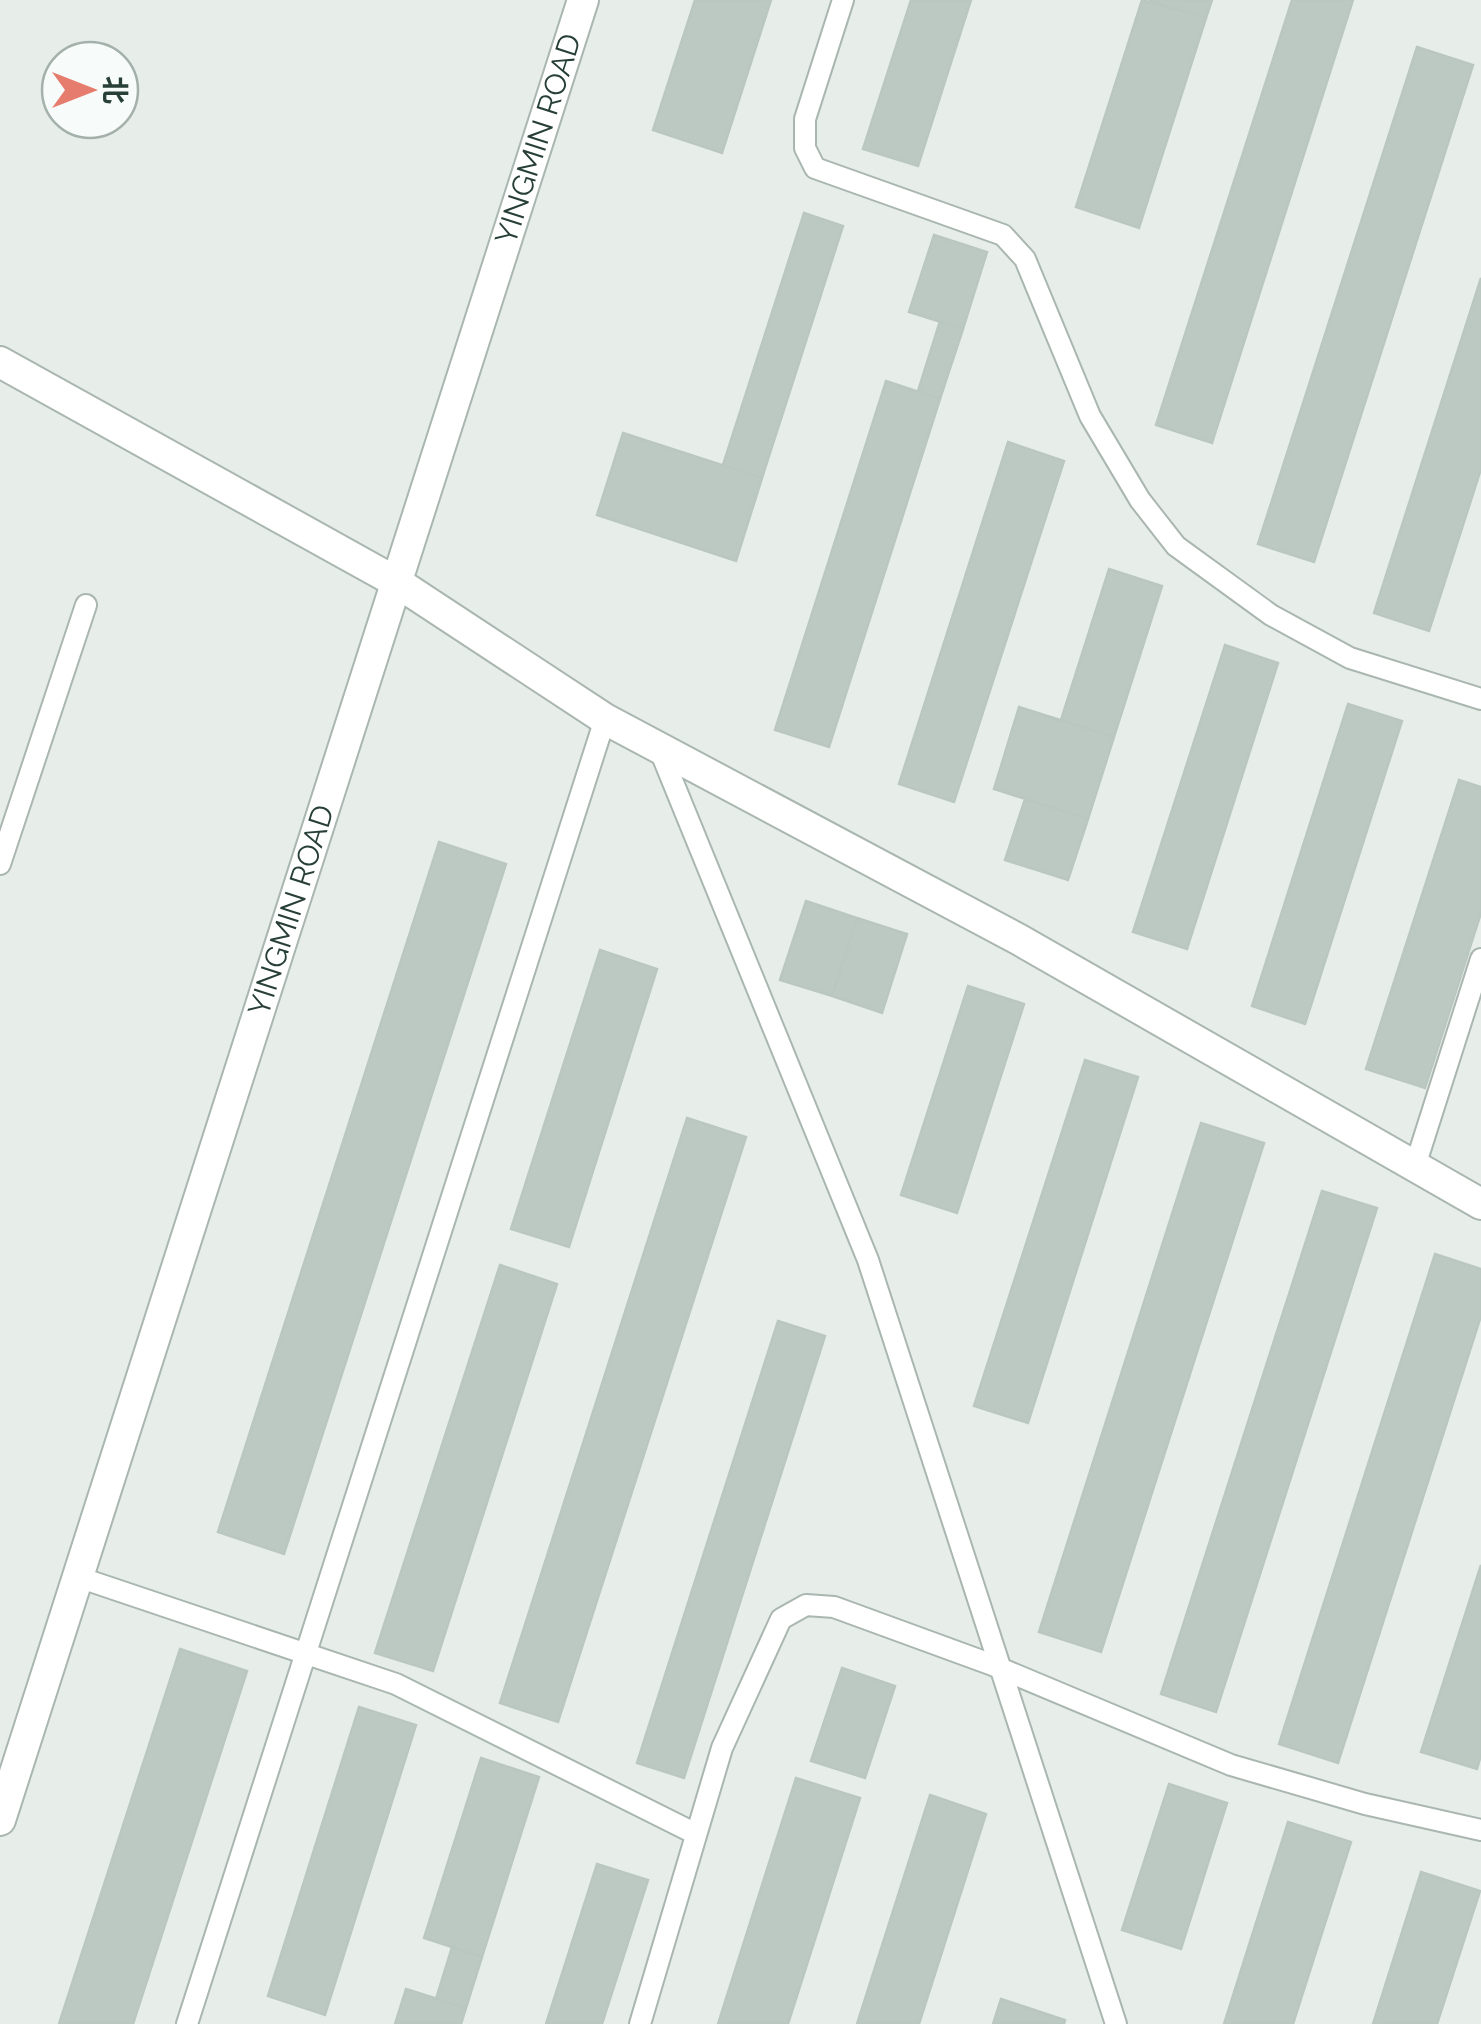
<svg xmlns="http://www.w3.org/2000/svg" width="1481" height="2024" font-family="Raleway,'Noto Sans SC',sans-serif">
  <style>
    .building { fill: #bcc9c3; stroke: #bac7c0; stroke-width: 2.5 }
    .lines { fill: none; stroke-linecap: round; stroke-linejoin: round }
    .service-casing { stroke: #aab6b0; stroke-width: 24 }
    .minor-casing { stroke: #aab6b0; stroke-width: 34 }
    .tertiary-casing { stroke: #aab6b0; stroke-width: 34 }
    .service { stroke: #fff; stroke-width: 20 }
    .minor { stroke: #fff; stroke-width: 30 }
    .tertiary { stroke: #fff; stroke-width: 30 }
    .labels { text-anchor: middle; stroke-width: 8; stroke-linejoin: round; paint-order: stroke }
    .street-label { font-size: 30px; fill: #273f36; stroke: #f7fbf9 }
  </style>
  <rect width="100%" height="100%" fill="#e7eeea"/>
  <path class="building" d="M 695,0 L 771,0 L 722,153 L 653,130 Z
    M 911,0 L 971,0 L 918,166 L 863,149 Z
    M 1142,0 L 1206,18 L 1139,228 L 1076,207 Z
    M 1149,0 L 1212,0 L 1206,18 Z
    M 1292,0 L 1353,0 L 1212,443 L 1156,425 Z
    M 1417,47 L 1473,65 L 1314,562 L 1258,544 Z
    M 804,213 L 843,226 L 762,478 L 723,465 Z
    M 934,235 L 987,252 L 963,329 L 909,312 Z
    M 1481,278 L 1481,469 L 1429,631 L 1374,613 Z
    M 940,321 L 963,329 L 940,399 L 918,391 Z
    M 886,381 L 940,399 L 829,747 L 775,730 Z
    M 623,433 L 762,478 L 736,561 L 597,515 Z
    M 1008,442 L 1064,461 L 954,802 L 899,784 Z
    M 1109,569 L 1162,586 L 1114,737 L 1061,720 Z
    M 1225,645 L 1278,663 L 1187,949 L 1133,932 Z
    M 1348,704 L 1402,721 L 1305,1024 L 1252,1006 Z
    M 1019,707 L 1114,737 L 1088,819 L 994,789 Z
    M 1459,780 L 1481,787 L 1481,913 L 1425,1088 L 1366,1069 Z
    M 1025,799 L 1088,819 L 1068,880 L 1005,860 Z
    M 439,842 L 506,864 L 284,1554 L 218,1532 Z
    M 806,901 L 857,918 L 832,996 L 780,980 Z
    M 857,918 L 907,934 L 882,1013 L 832,996 Z
    M 600,950 L 657,969 L 569,1247 L 511,1229 Z
    M 968,986 L 1024,1004 L 957,1213 L 901,1195 Z
    M 1085,1060 L 1138,1077 L 1028,1423 L 974,1406 Z
    M 687,1118 L 746,1137 L 558,1722 L 500,1703 Z
    M 1201,1123 L 1264,1143 L 1101,1652 L 1039,1632 Z
    M 1322,1191 L 1377,1208 L 1216,1712 L 1161,1694 Z
    M 1435,1254 L 1481,1269 L 1481,1316 L 1338,1763 L 1279,1744 Z
    M 500,1265 L 557,1284 L 433,1671 L 375,1653 Z
    M 778,1321 L 825,1336 L 684,1778 L 637,1763 Z
    M 1481,1565 L 1481,1755 L 1477,1769 L 1421,1752 Z
    M 180,1649 L 247,1671 L 133,2024 L 59,2024 Z
    M 842,1668 L 895,1686 L 865,1778 L 811,1761 Z
    M 359,1707 L 416,1725 L 325,2015 L 268,1996 Z
    M 481,1758 L 539,1777 L 482,1957 L 424,1938 Z
    M 796,1778 L 860,1798 L 788,2024 L 718,2024 Z
    M 1169,1784 L 1227,1803 L 1181,1949 L 1122,1930 Z
    M 930,1795 L 986,1814 L 919,2024 L 857,2024 Z
    M 1288,1822 L 1351,1842 L 1293,2024 L 1224,2024 Z
    M 597,1864 L 648,1880 L 602,2024 L 546,2024 Z
    M 1421,1872 L 1480,1891 L 1437,2024 L 1373,2024 Z
    M 452,1947 L 482,1957 L 466,2008 L 436,1999 Z
    M 406,1989 L 466,2008 L 461,2024 L 395,2024 Z
    M 1001,1999 L 1065,2020 L 1064,2024 L 993,2024 Z"/>
  <g class="lines">
    <g class="service-casing">
      <path id="service" d="M 843,0 L 805,119 L 805,148 L 815,168 L 1003,235 L 1025,259 L 1090,416 L 1140,500 L 1176,546 L 1271,615 L 1350,658 L 1481,699
        M 659,748 L 868,1260 L 1116,2024
        M 0,864 L 86,605
        M 1415,1166 L 1481,959
        M 78,1577 L 396,1684 L 696,1834
        M 187,2024 L 605,719
        M 640,2024 L 722,1748 L 781,1619 L 806,1605 L 834,1607 L 990,1664 L 1231,1765 L 1365,1804 L 1481,1830"/>
    </g>
    <g class="minor-casing">
      <path id="minor" d="M 0,362 L 398,583 L 605,719 L 1018,939 L 1481,1204"/>
    </g>
    <g class="tertiary-casing">
      <g id="tertiary">
        <path id="s1" d="M 0,1820 L 583,0"/>
      </g>
    </g>
    <use href="#service" class="service"/>
    <use href="#minor" class="minor"/>
    <use href="#tertiary" class="tertiary"/>
  </g>
  <g class="labels">
    <g class="street-label">
      <text dy="10" stroke="none"><textPath href="#s1" startOffset="1765">YINGMIN ROAD</textPath></text>
      <text dy="10" stroke="none"><textPath href="#s1" startOffset="955">YINGMIN ROAD</textPath></text>
    </g>
  </g>
  <g transform="translate(90 90) rotate(90)"><circle r="48" fill="#f7fbf9" stroke="#a4b0ab" stroke-width="2.5"/>
  <path d="M0-8L18 38L0 25L-18 38Z" fill="#e67c6d"/>
  <text y="-15" font-size="28" font-weight="bold" text-anchor="middle" fill="#273f36">北</text>
  </g>
</svg>
